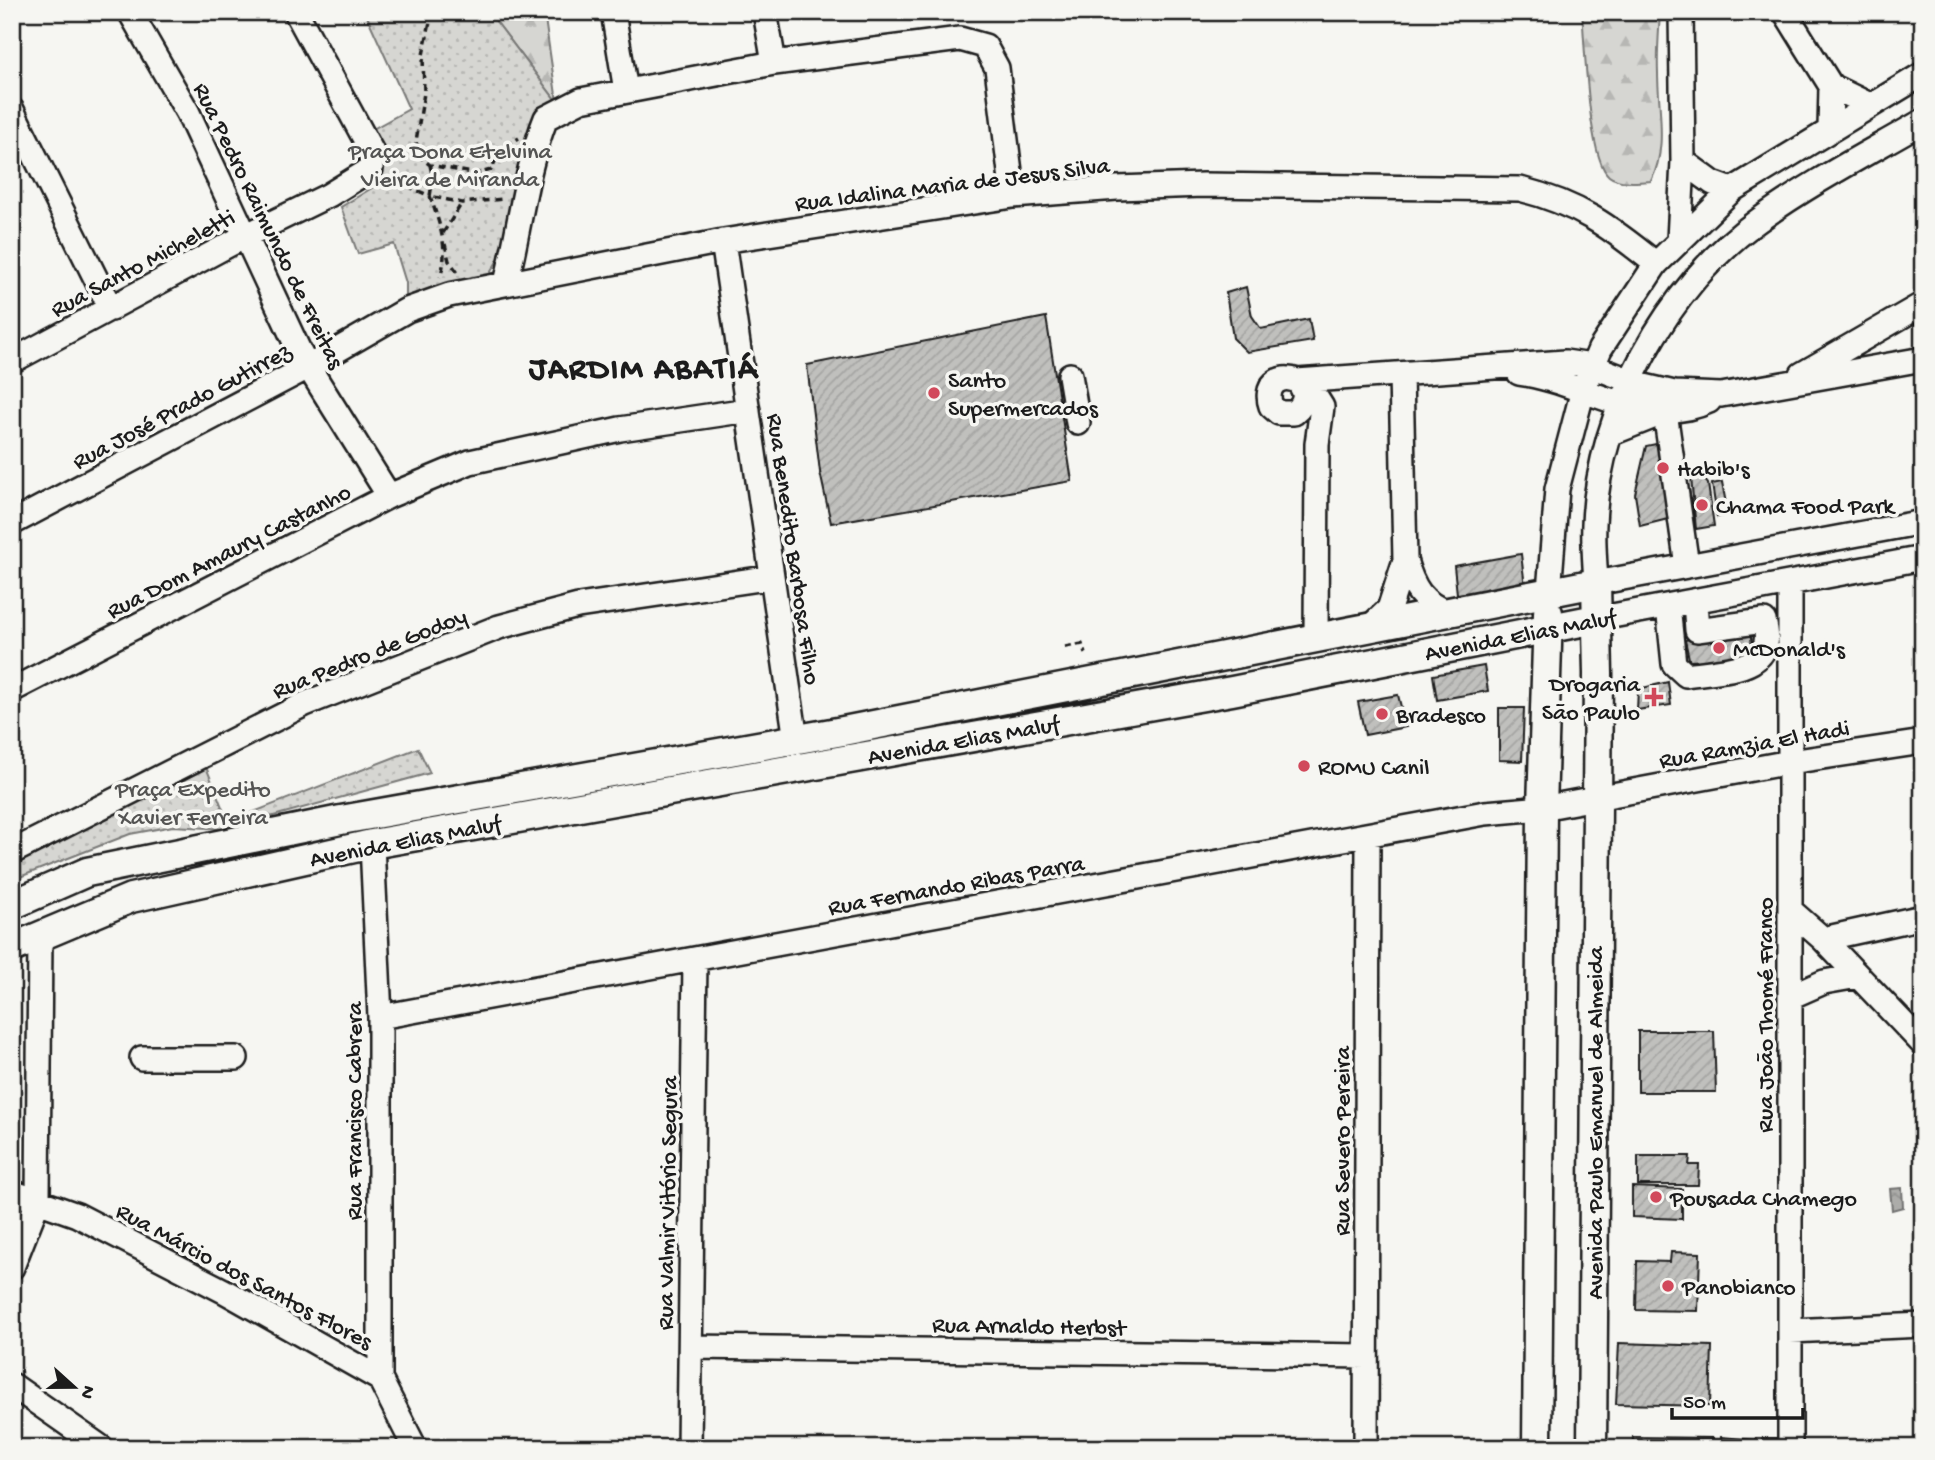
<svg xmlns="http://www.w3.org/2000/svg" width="1935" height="1460" font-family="'Gochi Hand',sans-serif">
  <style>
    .forest { fill: url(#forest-firs); stroke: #797977; stroke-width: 2 }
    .park { fill: url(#park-dots); stroke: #797977; stroke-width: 2 }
    .water { fill: url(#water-ripples); stroke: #727271; stroke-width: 2 }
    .building { fill: url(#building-hatch); stroke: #1c1c1c; stroke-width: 2 }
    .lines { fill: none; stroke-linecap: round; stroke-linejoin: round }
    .minor-casing { stroke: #1c1c1c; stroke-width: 28 }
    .major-casing { stroke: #1c1c1c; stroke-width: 33 }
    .path { stroke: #1c1c1c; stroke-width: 3.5; stroke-dasharray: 7 5; stroke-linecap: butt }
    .minor { stroke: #f6f6f2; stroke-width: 23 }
    .major { stroke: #f6f6f2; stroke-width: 28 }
    .poi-dot { fill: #d1495b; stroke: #f6f6f2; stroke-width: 2.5 }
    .labels { text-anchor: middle; stroke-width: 7; stroke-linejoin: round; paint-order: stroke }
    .park-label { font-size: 24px; fill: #545453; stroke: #f6f6f2 }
    .street-label { font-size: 24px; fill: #1c1c1c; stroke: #f6f6f2 }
    .poi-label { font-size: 24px; fill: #1c1c1c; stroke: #f6f6f2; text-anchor: start }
    .district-label { font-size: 32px; font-weight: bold; letter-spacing: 2px; fill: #1c1c1c; stroke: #f6f6f2 }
  </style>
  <defs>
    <pattern id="forest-firs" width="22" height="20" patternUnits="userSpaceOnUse" patternTransform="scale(1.75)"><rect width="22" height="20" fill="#d6d6d2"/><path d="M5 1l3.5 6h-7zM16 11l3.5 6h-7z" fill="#b7b7b4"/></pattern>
    <pattern id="park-dots" width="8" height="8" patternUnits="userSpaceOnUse" patternTransform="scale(1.75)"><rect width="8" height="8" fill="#d6d6d2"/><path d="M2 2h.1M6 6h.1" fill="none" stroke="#b7b7b4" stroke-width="1.8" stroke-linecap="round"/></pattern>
    <pattern id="water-ripples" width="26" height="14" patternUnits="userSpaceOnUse" patternTransform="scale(1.75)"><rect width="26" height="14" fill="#acaca9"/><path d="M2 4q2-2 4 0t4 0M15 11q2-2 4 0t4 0" fill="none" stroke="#939391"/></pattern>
    <pattern id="building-hatch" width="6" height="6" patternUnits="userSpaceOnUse" patternTransform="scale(1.75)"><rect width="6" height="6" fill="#c0c0bd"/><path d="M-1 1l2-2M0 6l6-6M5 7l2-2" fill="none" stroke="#a4a4a2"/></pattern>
  </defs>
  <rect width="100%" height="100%" fill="#f6f6f2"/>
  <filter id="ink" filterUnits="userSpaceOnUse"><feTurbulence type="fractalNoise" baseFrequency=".0143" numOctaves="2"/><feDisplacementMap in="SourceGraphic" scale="14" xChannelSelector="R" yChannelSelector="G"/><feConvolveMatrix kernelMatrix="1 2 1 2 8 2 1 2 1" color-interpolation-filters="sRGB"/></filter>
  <g filter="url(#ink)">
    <path class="forest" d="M 496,12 L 544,12 L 557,102 L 495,20 Z
      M 1582,12 L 1660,12 C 1659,32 1657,53 1658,73 C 1658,109 1668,148 1651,181 C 1638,182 1619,184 1609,176 C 1588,159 1585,43 1582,12 Z"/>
    <path class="park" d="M 365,12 L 496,12 L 495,20 L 557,102 L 541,110 L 530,124 L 499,258 L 489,275 L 406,302 L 406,283 L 394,244 L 358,254 L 341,207 L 380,183 L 382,155 L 373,129 L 409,109 Z
      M 418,748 L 430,773 L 226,829 L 173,826 L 130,834 L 12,880 L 12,866 L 206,767 L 228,822 Z"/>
    <path class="water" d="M 1902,1188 L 1903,1207 L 1892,1210 L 1890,1189 Z"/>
    <path class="building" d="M 1246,287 L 1252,316 L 1261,329 L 1309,319 L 1313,341 L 1247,352 L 1233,338 L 1226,293 Z
      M 1046,317 L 1072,481 L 831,523 L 820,472 L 807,365 Z
      M 1680,439 L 1696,529 L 1670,535 L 1668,519 L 1640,526 L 1635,494 L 1646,446 Z
      M 1700,474 L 1708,484 L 1714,526 L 1696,529 L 1691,477 Z
      M 1722,482 L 1728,515 L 1717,517 L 1712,484 Z
      M 1521,554 L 1525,586 L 1457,594 L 1454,566 Z
      M 1750,628 L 1753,656 L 1691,668 L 1685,640 Z
      M 1484,666 L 1488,691 L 1437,700 L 1433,675 Z
      M 1668,682 L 1671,705 L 1637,710 L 1638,689 Z
      M 1398,695 L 1406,727 L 1365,735 L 1358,702 Z
      M 1499,708 L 1524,708 L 1522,761 L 1499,760 Z
      M 1638,1031 L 1714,1031 L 1716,1092 L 1638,1092 Z
      M 1638,1156 L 1690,1156 L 1689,1165 L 1699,1165 L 1698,1185 L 1638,1185 Z
      M 1632,1187 L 1682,1189 L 1682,1219 L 1632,1217 Z
      M 1671,1252 L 1700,1253 L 1698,1311 L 1636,1310 L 1637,1261 L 1670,1262 Z
      M 1619,1343 L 1712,1346 L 1710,1406 L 1616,1404 Z
      M 1633,1437 L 1713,1438 L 1713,1448 L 1632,1448 Z
      M 1721,1437 L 1756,1440 L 1756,1438 L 1776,1438 L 1776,1448 L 1720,1448 Z"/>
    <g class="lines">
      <g class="minor-casing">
        <path id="minor" d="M 130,12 L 188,113 L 301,355 L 389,496
          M 613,12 L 626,91
          M 765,12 L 774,63
          M 1681,12 L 1683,161
          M 1785,12 L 1831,86
          M 12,110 L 111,309
          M 1923,121 C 1868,153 1810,183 1759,220 C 1667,285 1598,412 1594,524 C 1593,543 1595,563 1596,583 L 1923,522
          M 1830,129 L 1831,86 L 1870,105
          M 1679,240 L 1683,161 L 1713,183 L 1732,190
          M 723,241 L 796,740
          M 506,283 C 520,228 525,170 546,118 L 581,100 L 774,63 L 960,39 L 985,46 L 997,68 L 1013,196
          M 12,361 L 247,235 L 329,195 L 371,169 L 372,152 L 296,12
          M 1519,373 C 1583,381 1644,431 1709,401
          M 1401,374 L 1405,560 C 1413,588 1422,603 1449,613
          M 1802,374 L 1923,304
          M 1070,375 L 1078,423
          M 1297,381 C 1308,392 1306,404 1294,413 L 1279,413 L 1271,406 C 1264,387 1278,373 1297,381 L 1565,362 L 1592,366 L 1644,386 L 1674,393 L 1721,395 L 1923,359
          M 1305,395 L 1317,399 L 1322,407 L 1317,444 L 1316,638
          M 1612,433 L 1665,412 L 1687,566
          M 12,523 L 308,367 L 407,310 L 449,295 L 723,241 L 1013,196 L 1117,188 L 1203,185 L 1520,189 C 1579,204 1609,226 1656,264
          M 1790,583 L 1790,1448
          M 1549,592 L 1557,489 L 1583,390 L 1600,349 L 1656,264 L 1732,190 L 1923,74
          M 1668,606 L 1674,664 L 1686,675 C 1722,669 1779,673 1764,621 L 1697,630 L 1695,601
          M 1596,619 L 1923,558
          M 1369,628 L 1389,609 L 1405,560
          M 12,690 L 389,496 L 470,462 L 620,429 L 748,410
          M 372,844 L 380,1017 L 380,1379
          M 12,852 L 305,704 L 499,627 L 578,606 L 772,577
          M 1790,910 L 1823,939 L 1923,1044
          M 1823,939 L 1923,917
          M 1790,997 L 1824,982 L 1858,976
          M 380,1017 L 1485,813 L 1542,808 L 1790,762 L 1923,742
          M 142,1058 L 236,1058
          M 12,1192 L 77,1215 L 224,1291 L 380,1379 L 415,1448
          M 12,1267 L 38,1201 L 40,936
          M 1790,1331 L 1923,1325
          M 691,1347 L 1366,1356
          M 12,1385 L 102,1448
          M 689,1448 L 695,959
          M 1366,1448 L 1368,835"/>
      </g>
      <g class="major-casing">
        <path id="major" d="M 12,905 L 87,872 L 341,820 L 843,731 L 1596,583 L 1598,674 L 1592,1448
          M 12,948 L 131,898 L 372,844 L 1232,691 L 1596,619
          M 1537,1448 L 1542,808 L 1548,613"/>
      </g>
      <path class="path" d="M 432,12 L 423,55 L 424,93 L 416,141 L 419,156 L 430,165 L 456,170 L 477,174 L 491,170 L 501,149 L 519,138
        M 430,165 L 433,178 L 430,196 L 462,203 L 503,199
        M 385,185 L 396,181 L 430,196 C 439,222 450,250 440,277
        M 443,233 L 462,203
        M 445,244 L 449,261 L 459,274
        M 1065,647 L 1082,644 L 1085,654"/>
      <use href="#minor" class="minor"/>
      <use href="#major" class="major"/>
    </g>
  </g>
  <g class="poi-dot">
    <circle cx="934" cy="393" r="7"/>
    <circle cx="1663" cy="468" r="7"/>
    <circle cx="1702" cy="505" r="7"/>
    <circle cx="1719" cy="648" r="7"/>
    <path d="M1650.5 686.5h7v7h7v7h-7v7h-7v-7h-7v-7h7z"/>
    <circle cx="1382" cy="714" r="7"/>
    <circle cx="1304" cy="766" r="7"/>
    <circle cx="1656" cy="1197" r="7"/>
    <circle cx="1668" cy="1286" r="7"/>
  </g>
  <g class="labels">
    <g class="park-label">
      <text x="450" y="158">Praça Dona Etelvina<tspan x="450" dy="28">Vieira de Miranda</tspan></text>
      <text x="193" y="796">Praça Expedito<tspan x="193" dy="28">Xavier Ferreira</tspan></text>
    </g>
    <g class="street-label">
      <text transform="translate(952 183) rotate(-7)" y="8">Rua Idalina Maria de Jesus Silva</text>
      <text transform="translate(270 225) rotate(64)" y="8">Rua Pedro Raimundo de Freitas</text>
      <text transform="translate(142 262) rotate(-28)" y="8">Rua Santo Micheletti</text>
      <text transform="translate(181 405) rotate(-28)" y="8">Rua José Prado Gutirrez</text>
      <text transform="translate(795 549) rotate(82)" y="8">Rua Benedito Barbosa Filho</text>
      <text transform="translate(228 550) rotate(-27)" y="8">Rua Dom Amaury Castanho</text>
      <text transform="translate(1520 634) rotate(-11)" y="8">Avenida Elias Maluf</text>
      <text transform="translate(369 652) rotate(-22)" y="8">Rua Pedro de Godoy</text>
      <text transform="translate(963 739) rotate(-10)" y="8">Avenida Elias Maluf</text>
      <text transform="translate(1754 743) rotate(-10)" y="8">Rua Ramzia El Hadi</text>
      <text transform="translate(405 840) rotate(-11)" y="8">Avenida Elias Maluf</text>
      <text transform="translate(956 884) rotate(-10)" y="8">Rua Fernando Ribas Parra</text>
      <text transform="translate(1764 1015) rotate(-90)" y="8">Rua João Thomé Franco</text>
      <text transform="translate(353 1111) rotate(-90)" y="8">Rua Francisco Cabrera</text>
      <text transform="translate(1594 1123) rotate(-90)" y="8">Avenida Paulo Emanuel de Almeida</text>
      <text transform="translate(1341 1141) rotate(-90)" y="8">Rua Severo Pereira</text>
      <text transform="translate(666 1203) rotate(-89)" y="8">Rua Valmir Vitório Segura</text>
      <text transform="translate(245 1275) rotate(28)" y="8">Rua Márcio dos Santos Flores</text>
      <text transform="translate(1029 1325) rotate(1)" y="8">Rua Arnaldo Herbst</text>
    </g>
    <g class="poi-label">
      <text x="948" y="387">Santo<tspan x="948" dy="28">Supermercados</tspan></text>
      <text x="1677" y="476">Habib's</text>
      <text x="1716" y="513">Chama Food Park</text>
      <text x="1733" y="656">McDonald's</text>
      <text x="1640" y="691" text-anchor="end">Drogaria<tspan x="1640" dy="28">São Paulo</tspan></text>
      <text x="1396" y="722">Bradesco</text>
      <text x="1318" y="774">ROMU Canil</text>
      <text x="1670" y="1205">Pousada Chamego</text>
      <text x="1682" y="1294">Panobianco</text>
    </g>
    <g class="district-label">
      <text x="644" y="377">JARDIM ABATIÁ</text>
    </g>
  </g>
  <rect width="1935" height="1460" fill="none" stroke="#f6f6f2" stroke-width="42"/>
  <rect x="21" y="21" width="1893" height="1418" fill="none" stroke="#1c1c1c" stroke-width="2.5" filter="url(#ink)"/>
  <g transform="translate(74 1387) rotate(111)" stroke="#f6f6f2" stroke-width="5" paint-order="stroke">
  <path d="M0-5L12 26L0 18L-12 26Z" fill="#1c1c1c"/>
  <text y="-10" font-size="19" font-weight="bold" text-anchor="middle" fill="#1c1c1c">N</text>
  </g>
  <path d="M1672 1408v10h131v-10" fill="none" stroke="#1c1c1c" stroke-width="3.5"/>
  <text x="1683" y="1408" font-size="21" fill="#1c1c1c" stroke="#f6f6f2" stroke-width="5" paint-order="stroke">50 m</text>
</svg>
